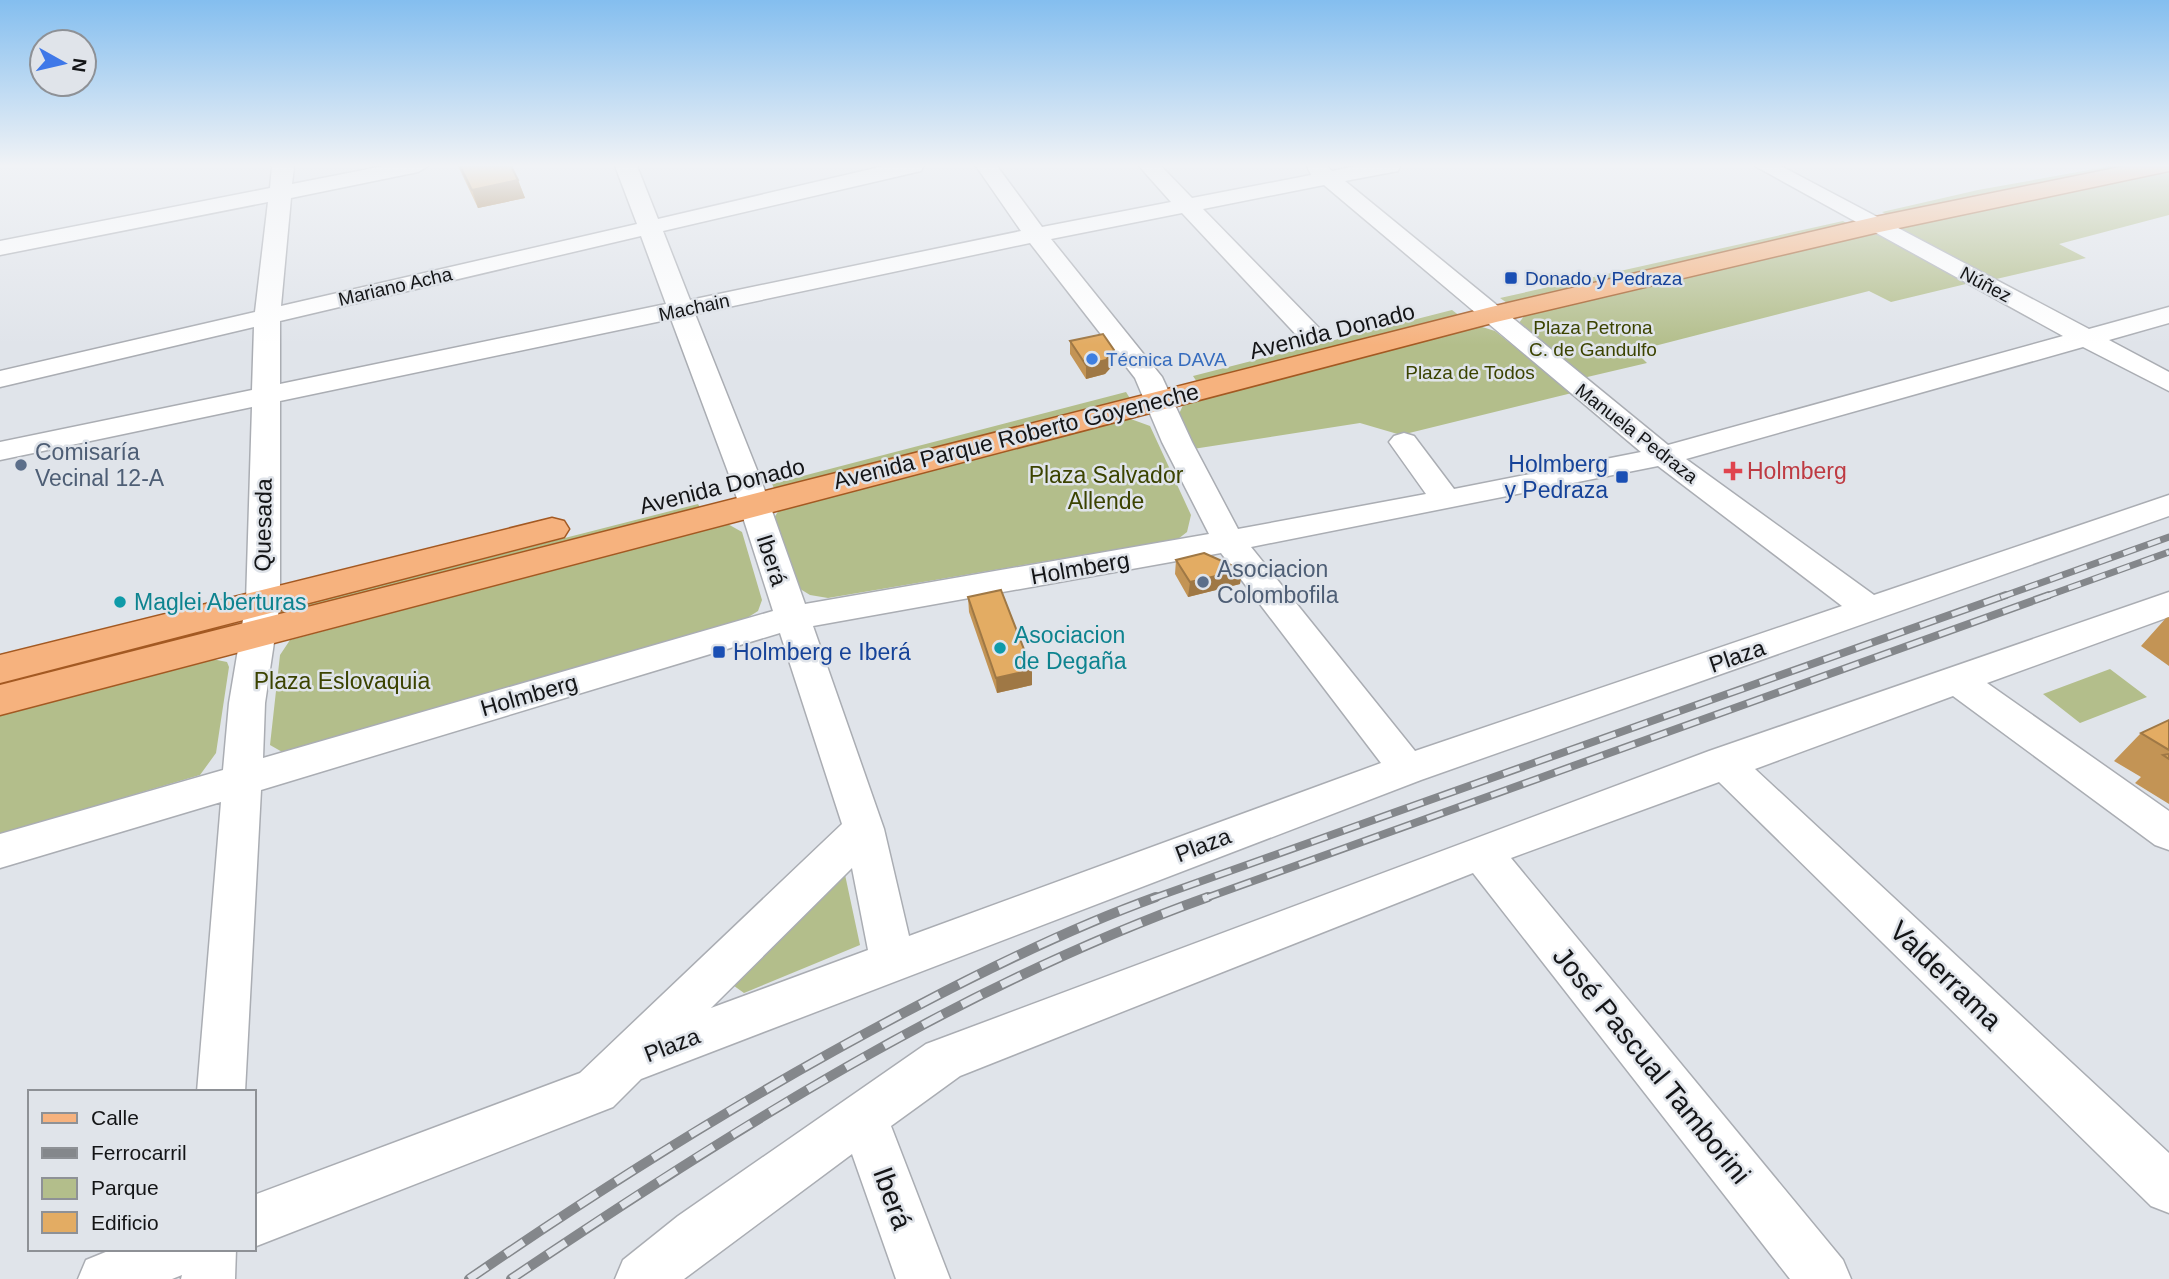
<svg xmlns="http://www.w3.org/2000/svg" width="2169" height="1279" font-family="Arial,sans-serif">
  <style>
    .green { fill: #b3be8b }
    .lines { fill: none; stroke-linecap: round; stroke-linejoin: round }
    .minor-casing { stroke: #aaadb3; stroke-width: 3 }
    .major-casing { stroke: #a35922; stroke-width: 3 }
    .minor { fill: #fff; fill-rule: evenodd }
    .major { fill: #f6b27e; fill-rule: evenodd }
    .rail-far2-casing { stroke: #84878b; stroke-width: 7 }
    .rail-far1-casing { stroke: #84878b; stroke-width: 8 }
    .rail-casing { stroke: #84878b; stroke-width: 10 }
    .rail-far2 { stroke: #e0e4ea; stroke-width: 4.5; stroke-dasharray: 13; stroke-linecap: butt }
    .rail-far1 { stroke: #e0e4ea; stroke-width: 5; stroke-dasharray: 17; stroke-linecap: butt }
    .rail { stroke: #e0e4ea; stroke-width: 7; stroke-dasharray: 22; stroke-linecap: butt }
    .wall { fill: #c39455 }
    .shaded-wall { fill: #9f7845 }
    .building { fill: #e3ac63; stroke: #9f7845; stroke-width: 2 }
    .transit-dot { fill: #1a4fb4; stroke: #e0e4ea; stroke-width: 2.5 }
    .shop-dot { fill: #3f7fe0; stroke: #e0e4ea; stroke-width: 2.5 }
    .service-dot { fill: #5c6f8a; stroke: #e0e4ea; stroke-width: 2.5 }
    .health-dot { fill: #e0444e; stroke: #e0e4ea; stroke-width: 2.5 }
    .culture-dot { fill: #0f9aa8; stroke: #e0e4ea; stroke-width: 2.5 }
    .labels { text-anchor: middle; stroke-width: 5; stroke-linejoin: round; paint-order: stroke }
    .far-transit-label { font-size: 19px; fill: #164399; stroke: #e0e4ea; text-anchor: start }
    .far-street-label { font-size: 19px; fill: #141517; stroke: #e0e4ea }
    .far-park-label { font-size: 19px; fill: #3b4300; stroke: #e0e4ea }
    .far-shop-label { font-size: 19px; fill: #366cbe; stroke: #e0e4ea; text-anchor: start }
    .street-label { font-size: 23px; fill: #141517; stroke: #e0e4ea }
    .service-label { font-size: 23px; fill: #4e5e75; stroke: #e0e4ea; text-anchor: start }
    .transit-label { font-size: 23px; fill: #164399; stroke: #e0e4ea; text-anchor: end }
    .health-label { font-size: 23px; fill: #be3a42; stroke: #e0e4ea; text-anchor: start }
    .park-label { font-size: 23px; fill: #3b4300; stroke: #e0e4ea }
    .culture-label { font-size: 23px; fill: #0d838f; stroke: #e0e4ea; text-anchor: start }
    .near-street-label { font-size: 28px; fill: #141517; stroke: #e0e4ea }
  </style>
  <rect width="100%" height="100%" fill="#e0e4ea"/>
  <path class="green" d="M 2111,166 L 2135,166 L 1890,216 L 1882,212 L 1978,190 Z
    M 2169,168 L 2169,215 L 2059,244 L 2086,258 L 1992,280 L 1902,230 L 1902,227 Z
    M 1843,221 L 1850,225 L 1507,303 L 1500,298 Z
    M 1861,234 L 1883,235 L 1970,283 L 1891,302 L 1869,291 L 1635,351 L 1647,363 L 1583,378 L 1519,323 L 1524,316 Z
    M 1452,310 L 1460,316 L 1197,382 L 1193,376 Z
    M 1476,325 L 1495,331 L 1572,393 L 1401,435 L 1360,423 L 1193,449 L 1179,414 L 1184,403 Z
    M 1126,392 L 1131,400 L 775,490 L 772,484 Z
    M 1128,418 L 1150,426 L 1191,515 L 1187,532 L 1178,539 L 828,598 L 810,595 L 797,587 L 772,521 L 781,507 Z
    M 698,504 L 701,509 L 282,620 L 279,611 Z
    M 726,523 L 742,532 L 762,600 L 758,611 L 747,618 L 294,752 L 284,753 L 270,745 L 280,655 L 290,640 Z
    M 235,624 L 233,635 L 0,693 L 0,682 Z
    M 212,659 L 227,662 L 229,667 L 216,753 L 200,775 L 0,834 L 0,714 Z
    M 2110,669 L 2147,697 L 2080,723 L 2043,694 Z
    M 844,870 L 860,945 L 744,993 L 730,983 Z"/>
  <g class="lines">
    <g class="minor-casing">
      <path id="minor" d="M 272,166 L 294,166 L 292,184 L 384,166 L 428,166 L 418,172 L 291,198 L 281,306 L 637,224 L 615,166 L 637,166 L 658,219 L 884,166 L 923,166 L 921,171 L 663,231 L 690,300 L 1021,231 L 976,166 L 997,166 L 1042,227 L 1171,202 L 1139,166 L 1161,166 L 1192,198 L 1311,175 L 1307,166 L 1327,166 L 1332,171 L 1356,166 L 1400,166 L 1398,171 L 1345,181 L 1668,445 L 2063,336 L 1755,166 L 1781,166 L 2089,329 L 2169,307 L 2169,323 L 2109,340 L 2169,372 L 2169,391 L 2083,347 L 1686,459 L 1874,595 L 2169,495 L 2169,516 L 1421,780 L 641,1079 L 613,1107 L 254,1247 L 254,1195 L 580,1073 L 842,824 L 780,633 L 261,790 L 245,1092 L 197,1092 L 221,802 L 0,868 L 0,834 L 223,770 L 229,703 L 246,602 L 252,407 L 0,460 L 0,442 L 252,390 L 254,327 L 0,387 L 0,371 L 255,312 L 268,202 L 0,255 L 0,241 L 270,188 ZM 1324,185 L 1641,452 L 1454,489 L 1414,436 L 1404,433 L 1394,436 L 1389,442 L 1426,494 L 1238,529 L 1192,442 L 1162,377 L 1051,239 L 1182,213 L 1302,341 L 1320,341 L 1324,335 L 1320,329 L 1203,209 ZM 641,236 L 666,304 L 280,384 L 280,321 ZM 1030,243 L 1135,378 L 1162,442 L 1209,534 L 805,604 L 761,480 L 695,314 ZM 671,319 L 731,480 L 773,611 L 263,758 L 265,703 L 280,602 L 280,401 ZM 1658,466 L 1842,606 L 1415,751 L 1251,547 ZM 1221,553 L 1381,763 L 909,936 L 884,829 L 813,626 ZM 852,868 L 868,950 L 711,1008 Z
        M 2169,592 L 2169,617 L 1987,683 L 2169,811 L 2169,850 L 2155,845 L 1953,696 L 1755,769 L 2169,1153 L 2169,1213 L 2151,1206 L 1719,782 L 1511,858 L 1843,1260 L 1851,1279 L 1790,1279 L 1473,873 L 960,1076 L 891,1126 L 950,1279 L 896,1279 L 852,1154 L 684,1279 L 615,1279 L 623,1260 L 678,1216 L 926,1044 L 1709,751 Z
        M 113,1249 L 236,1249 L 235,1279 L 181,1279 L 182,1275 L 172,1279 L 78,1279 L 86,1260 Z"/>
    </g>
    <g class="major-casing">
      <path id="major" d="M 2125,166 L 2169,166 L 2169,171 L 1875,233 L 1496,322 L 0,715 L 0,685 L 1491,307 L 1875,217 Z
        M 552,518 L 564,521 L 569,529 L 564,537 L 0,683 L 0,655 Z"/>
    </g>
    <use href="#minor" class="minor"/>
    <use href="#major" class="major"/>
    <g class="rail-far2-casing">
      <path id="rail-far2" d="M 2001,597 L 2169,537
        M 2044,597 L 2169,552"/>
    </g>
    <g class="rail-far1-casing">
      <path id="rail-far1" d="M 1151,899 L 2006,595
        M 1203,899 L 2049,595"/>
    </g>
    <g class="rail-casing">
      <path id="rail" d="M 469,1279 C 613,1180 760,1088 915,1007 C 993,966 1073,927 1156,897
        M 511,1279 C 731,1131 957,987 1208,897"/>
    </g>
    <use href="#rail-far2" class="rail-far2"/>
    <use href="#rail-far1" class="rail-far1"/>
    <use href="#rail" class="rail"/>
  </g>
  <path class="wall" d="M 458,166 L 511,166 L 518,180 L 525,198 L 478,208 Z
    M 1070,341 L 1114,350 L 1114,364 L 1105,374 L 1086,379 L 1070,354 Z
    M 1176,560 L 1242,570 L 1240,584 L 1188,597 L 1175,574 Z
    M 968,597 L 1032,670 L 1032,685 L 997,693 L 969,612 Z
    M 2169,617 L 2169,666 L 2141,646 L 2166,618 Z
    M 2169,720 L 2169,804 L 2135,783 L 2141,777 L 2114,761 L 2141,733 Z"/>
  <path class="shaded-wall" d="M 518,180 L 525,198 L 478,208 L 472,190 Z
    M 1114,350 L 1114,364 L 1105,374 L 1086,379 L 1086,365 Z
    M 1242,570 L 1240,584 L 1188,597 L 1190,582 Z
    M 1032,670 L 1032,685 L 997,693 L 996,678 Z"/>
  <path class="building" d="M 460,166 L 511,166 L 518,180 L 472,190 Z
    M 1103,334 L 1114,350 L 1106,360 L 1086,365 L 1070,341 Z
    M 1204,553 L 1242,570 L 1190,582 L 1176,560 Z
    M 1001,590 L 1032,670 L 996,678 L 968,597 Z
    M 2169,720 L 2169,750 L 2141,733 Z
    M 2169,754 L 2169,759 L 2163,755 Z"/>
  <linearGradient id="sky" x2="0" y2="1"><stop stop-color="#84beef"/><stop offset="0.48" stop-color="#f1f3f6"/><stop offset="1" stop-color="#f1f3f6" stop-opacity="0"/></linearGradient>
  <rect width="2169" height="345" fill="url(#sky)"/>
  <g class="transit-dot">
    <rect x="1504" y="271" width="14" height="14" rx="3.5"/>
    <rect x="1615" y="470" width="14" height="14" rx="3.5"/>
    <rect x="712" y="645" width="14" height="14" rx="3.5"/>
  </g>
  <circle class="shop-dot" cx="1092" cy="359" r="7"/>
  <g class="service-dot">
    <circle cx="21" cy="465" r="7"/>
    <circle cx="1203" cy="582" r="7"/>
  </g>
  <path class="health-dot" d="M1729.5 460.5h7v7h7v7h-7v7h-7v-7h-7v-7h7z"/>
  <g class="culture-dot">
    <circle cx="120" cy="602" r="7"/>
    <circle cx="1000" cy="648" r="7"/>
  </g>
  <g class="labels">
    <g class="far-transit-label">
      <text x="1525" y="285">Donado y Pedraza</text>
    </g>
    <g class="far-street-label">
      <text transform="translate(1986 284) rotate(28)" y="7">Núñez</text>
      <text transform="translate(395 286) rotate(-13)" y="7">Mariano Acha</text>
      <text transform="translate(694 307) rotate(-12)" y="7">Machain</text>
      <text transform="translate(1637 433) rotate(38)" y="7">Manuela Pedraza</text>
    </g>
    <g class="far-park-label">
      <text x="1593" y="334">Plaza Petrona<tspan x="1593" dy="22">C. de Gandulfo</tspan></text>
      <text x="1470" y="379">Plaza de Todos</text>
    </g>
    <g class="far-shop-label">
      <text x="1106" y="366">Técnica DAVA</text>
    </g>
    <g class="street-label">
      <text transform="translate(1332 331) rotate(-14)" y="8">Avenida Donado</text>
      <text transform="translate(1016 436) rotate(-14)" y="8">Avenida Parque Roberto Goyeneche</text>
      <text transform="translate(722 486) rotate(-14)" y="8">Avenida Donado</text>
      <text transform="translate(263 525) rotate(-89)" y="8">Quesada</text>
      <text transform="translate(772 560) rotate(72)" y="8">Iberá</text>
      <text transform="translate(1080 568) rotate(-10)" y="8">Holmberg</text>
      <text transform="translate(1737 656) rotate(-19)" y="8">Plaza</text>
      <text transform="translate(529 695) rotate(-16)" y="8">Holmberg</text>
      <text transform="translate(1203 845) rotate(-21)" y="8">Plaza</text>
      <text transform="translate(672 1045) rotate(-21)" y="8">Plaza</text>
    </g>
    <g class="service-label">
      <text x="35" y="460">Comisaría<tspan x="35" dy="26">Vecinal 12-A</tspan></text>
      <text x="1217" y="577">Asociacion<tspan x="1217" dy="26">Colombofila</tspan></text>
    </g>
    <g class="transit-label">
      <text x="1608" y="472">Holmberg<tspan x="1608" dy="26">y Pedraza</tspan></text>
      <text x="733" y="660" text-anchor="start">Holmberg e Iberá</text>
    </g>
    <g class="health-label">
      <text x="1747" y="479">Holmberg</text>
    </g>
    <g class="park-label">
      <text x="1106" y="483">Plaza Salvador<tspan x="1106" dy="26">Allende</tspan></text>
      <text x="342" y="689">Plaza Eslovaquia</text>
    </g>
    <g class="culture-label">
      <text x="134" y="610">Maglei Aberturas</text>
      <text x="1014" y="643">Asociacion<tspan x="1014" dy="26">de Degaña</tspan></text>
    </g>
    <g class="near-street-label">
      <text transform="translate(1946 975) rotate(44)" y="10">Valderrama</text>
      <text transform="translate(1652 1065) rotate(51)" y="10">José Pascual Tamborini</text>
      <text transform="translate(893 1198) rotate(70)" y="10">Iberá</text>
    </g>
  </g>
  <rect x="28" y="1090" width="228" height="161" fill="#e0e4ea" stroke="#8e9196" stroke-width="2"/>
  <rect x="42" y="1113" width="35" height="10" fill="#f6b27e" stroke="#8e9196" stroke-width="2"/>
  <text x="91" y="1125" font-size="21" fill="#141517">Calle</text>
  <rect x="42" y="1148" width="35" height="10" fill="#84878b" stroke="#8e9196" stroke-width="2"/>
  <text x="91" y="1160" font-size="21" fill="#141517">Ferrocarril</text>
  <rect x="42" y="1178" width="35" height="21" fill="#b3be8b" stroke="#8e9196" stroke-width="2"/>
  <text x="91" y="1195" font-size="21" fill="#141517">Parque</text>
  <rect x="42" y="1212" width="35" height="21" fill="#e3ac63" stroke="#8e9196" stroke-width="2"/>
  <text x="91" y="1230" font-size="21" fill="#141517">Edificio</text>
  <g transform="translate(63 63) rotate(98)"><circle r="33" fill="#e0e4ea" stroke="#8e9196" stroke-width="2"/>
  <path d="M0-5L12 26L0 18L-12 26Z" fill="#3f78e8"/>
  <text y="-10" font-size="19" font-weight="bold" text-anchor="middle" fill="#141517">N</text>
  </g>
</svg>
